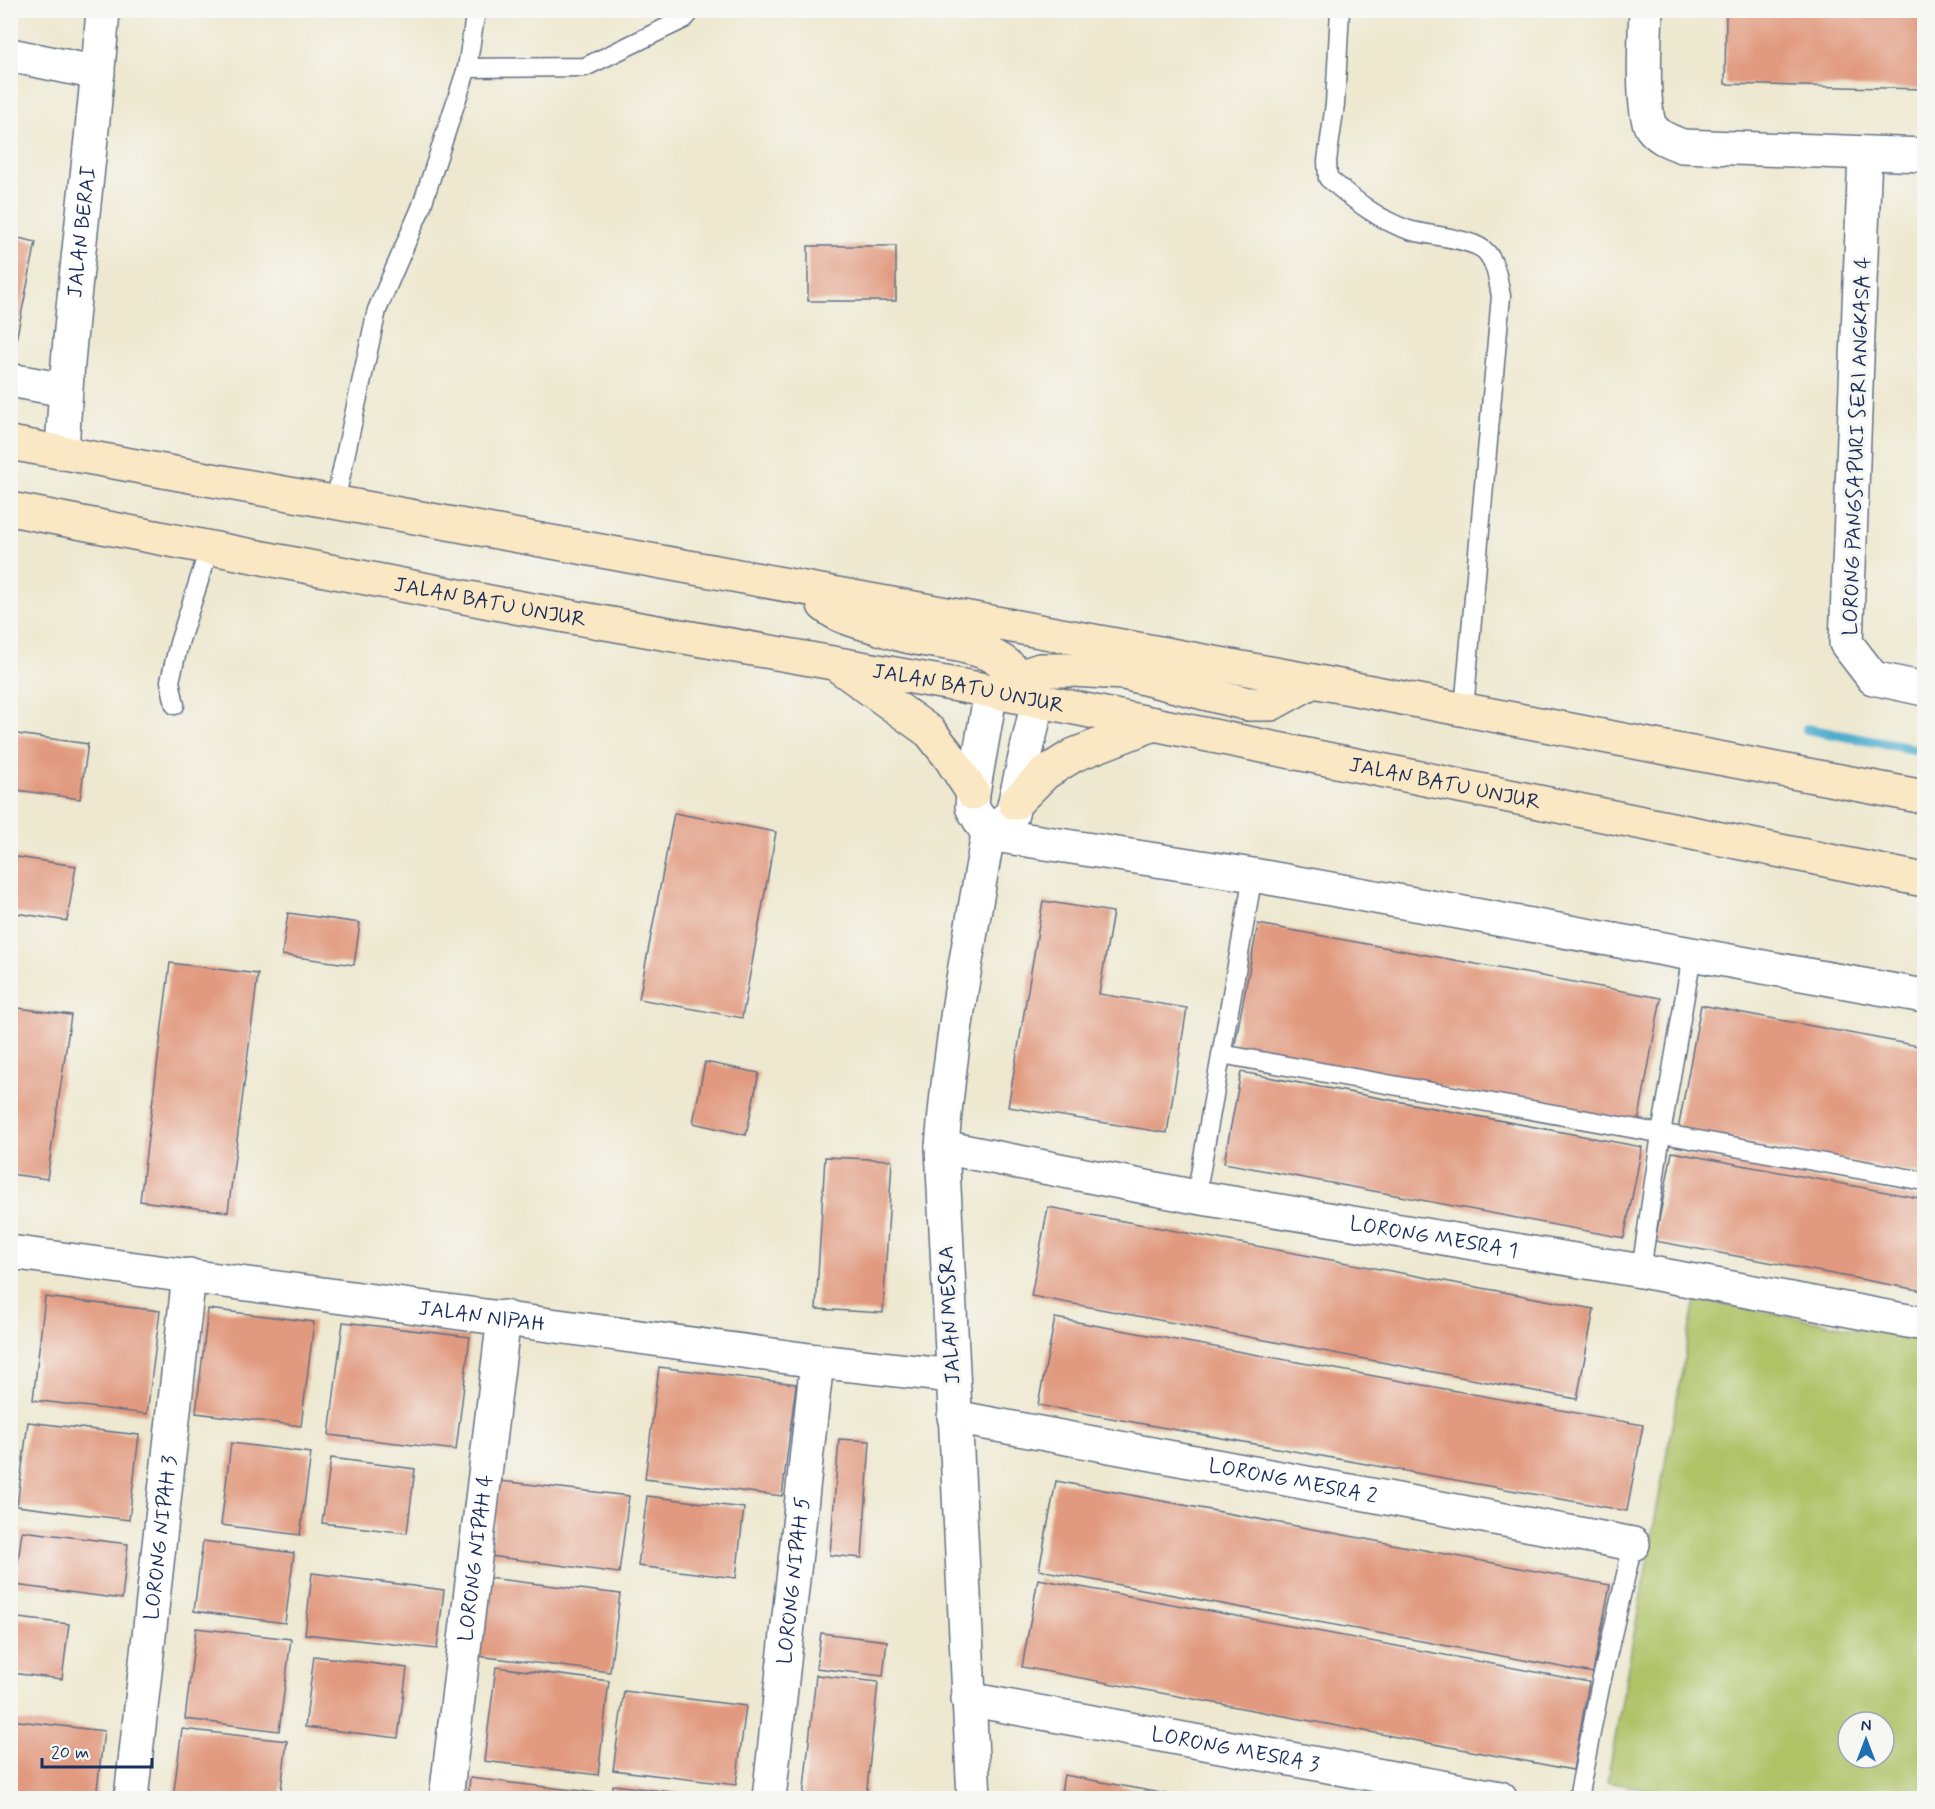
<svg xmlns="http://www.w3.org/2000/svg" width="1935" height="1809" font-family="Mynerve,sans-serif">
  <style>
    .grass { fill: #afc266; stroke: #657862; stroke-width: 1.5; fill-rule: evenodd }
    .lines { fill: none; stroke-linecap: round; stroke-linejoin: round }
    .stream { stroke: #4eadcd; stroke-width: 10 }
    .building { fill: #e19a7f }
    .service-casing { stroke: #647086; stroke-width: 21 }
    .minor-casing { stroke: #647086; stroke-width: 36 }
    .tertiary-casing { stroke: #647086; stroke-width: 36 }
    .secondary-casing { stroke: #647086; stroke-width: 36 }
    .service { stroke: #fff; stroke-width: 18 }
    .minor { stroke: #fff; stroke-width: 33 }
    .tertiary { stroke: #fff; stroke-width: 33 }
    .secondary { stroke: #fae7c3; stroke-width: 33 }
    .labels { text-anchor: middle; stroke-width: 6; stroke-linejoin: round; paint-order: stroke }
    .street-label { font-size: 21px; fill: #1b2f5e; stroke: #f6f6f2 }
  </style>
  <rect width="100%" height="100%" fill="#f6f6f2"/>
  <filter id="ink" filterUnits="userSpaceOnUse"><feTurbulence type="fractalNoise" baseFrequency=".0167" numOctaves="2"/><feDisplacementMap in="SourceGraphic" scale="12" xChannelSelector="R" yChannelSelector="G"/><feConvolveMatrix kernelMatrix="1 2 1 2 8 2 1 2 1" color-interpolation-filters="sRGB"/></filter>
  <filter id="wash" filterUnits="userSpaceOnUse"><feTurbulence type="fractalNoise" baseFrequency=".008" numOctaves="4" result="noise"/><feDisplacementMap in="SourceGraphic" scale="24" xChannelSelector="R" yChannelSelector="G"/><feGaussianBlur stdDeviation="1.35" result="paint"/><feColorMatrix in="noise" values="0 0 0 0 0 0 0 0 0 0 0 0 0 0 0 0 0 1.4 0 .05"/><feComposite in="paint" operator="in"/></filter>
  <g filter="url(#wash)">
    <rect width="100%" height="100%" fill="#ede8cf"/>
    <path class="grass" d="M 1695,1299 L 1924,1341 L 1924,1798 L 1695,1798 L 1607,1782 ZM 1848,1722 L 1884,1722 L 1884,1758 L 1848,1758 Z"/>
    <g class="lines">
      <path class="stream" d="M 1807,729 L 1924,751"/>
    </g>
    <g id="blocks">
      <path class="building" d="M 1726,10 L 1924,10 L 1924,89 L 1725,84 Z
        M 10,236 L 36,242 L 13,355 L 10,355 Z
        M 808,246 L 896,246 L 896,301 L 808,301 Z
        M 1923,583 L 1924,583 L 1924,648 L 1921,648 Z
        M 10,733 L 88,744 L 80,799 L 10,789 Z
        M 674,813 L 776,832 L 742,1018 L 639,999 Z
        M 10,856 L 76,866 L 67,921 L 10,912 Z
        M 1043,901 L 1113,912 L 1099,994 L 1187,1008 L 1167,1133 L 1008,1107 Z
        M 288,913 L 360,923 L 354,965 L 282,955 Z
        M 1258,924 L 1661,998 L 1638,1123 L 1234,1049 Z
        M 170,963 L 258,974 L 228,1212 L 140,1201 Z
        M 1701,1005 L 1924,1047 L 1924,1175 L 1678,1130 Z
        M 10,1007 L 71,1015 L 47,1179 L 10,1174 Z
        M 705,1062 L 759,1073 L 746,1135 L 693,1123 Z
        M 1241,1072 L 1642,1147 L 1624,1238 L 1224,1163 Z
        M 1672,1152 L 1924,1199 L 1924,1291 L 1655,1241 Z
        M 825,1157 L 892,1160 L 883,1313 L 816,1309 Z
        M 1048,1207 L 1594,1309 L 1577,1399 L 1031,1296 Z
        M 45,1297 L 160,1311 L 147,1414 L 33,1400 Z
        M 208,1309 L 314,1322 L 301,1426 L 196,1413 Z
        M 1055,1318 L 1643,1425 L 1627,1511 L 1038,1405 Z
        M 343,1322 L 470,1337 L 456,1450 L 329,1435 Z
        M 659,1367 L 796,1384 L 782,1496 L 645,1479 Z
        M 28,1422 L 139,1435 L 129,1520 L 17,1506 Z
        M 839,1439 L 870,1441 L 862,1558 L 830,1555 Z
        M 231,1443 L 311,1453 L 300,1535 L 221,1525 Z
        M 331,1458 L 415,1469 L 407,1533 L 322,1523 Z
        M 500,1481 L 629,1496 L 619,1573 L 490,1556 Z
        M 1056,1481 L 1610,1585 L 1593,1673 L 1039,1570 Z
        M 647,1496 L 744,1508 L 736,1578 L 638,1566 Z
        M 22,1531 L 128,1544 L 122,1599 L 15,1585 Z
        M 203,1541 L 294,1553 L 285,1623 L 194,1611 Z
        M 312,1573 L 444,1590 L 437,1649 L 305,1634 Z
        M 488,1578 L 620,1594 L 610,1672 L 478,1656 Z
        M 1038,1579 L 1589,1682 L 1573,1770 L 1022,1667 Z
        M 10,1617 L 69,1624 L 62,1679 L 10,1673 Z
        M 196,1628 L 291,1639 L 279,1731 L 185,1719 Z
        M 821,1633 L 887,1641 L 883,1676 L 816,1668 Z
        M 314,1656 L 407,1668 L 398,1738 L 305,1727 Z
        M 496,1667 L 609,1681 L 598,1775 L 484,1761 Z
        M 816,1675 L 878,1682 L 866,1798 L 803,1798 Z
        M 624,1691 L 746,1706 L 736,1785 L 613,1770 Z
        M 10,1720 L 104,1731 L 96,1798 L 41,1798 L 10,1795 Z
        M 182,1729 L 287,1741 L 280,1798 L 173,1798 Z
        M 1064,1775 L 1183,1797 L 1183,1798 L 1060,1798 Z
        M 470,1778 L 598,1793 L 597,1798 L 468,1798 Z
        M 613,1785 L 713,1797 L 713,1798 L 611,1798 Z"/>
    </g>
  </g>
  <g filter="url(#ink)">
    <use href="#blocks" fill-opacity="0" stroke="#647086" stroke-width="1.5"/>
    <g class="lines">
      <g class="service-casing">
        <path id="service" d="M 1340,10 L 1335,104 L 1327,161 L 1328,178 C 1352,198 1378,220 1409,230 C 1427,236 1476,238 1487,253 C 1497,265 1498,282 1501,296 L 1464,709
          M 467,68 L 585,67 L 684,19 L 692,10
          M 335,502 L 377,310 L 421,208 L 467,68 L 476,10
          M 175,705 L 170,681 L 179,643 L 209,549
          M 1221,1054 L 1924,1181
          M 1196,1197 L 1253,875
          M 1641,1271 L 1661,1134 L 1692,955
          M 1578,1798 L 1600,1687 L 1633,1544"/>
      </g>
      <g class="minor-casing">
        <g id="minor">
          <path d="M 1646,10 C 1645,31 1641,113 1651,127 C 1659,138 1670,141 1682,146 L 1924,155"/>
          <path d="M 10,55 L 98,73"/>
          <path d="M 1865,153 L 1846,643 L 1873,678 L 1924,689"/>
          <path d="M 10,380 L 65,390"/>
          <path id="s1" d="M 62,453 C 69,305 92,158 103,10"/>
          <path d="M 988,834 L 1253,875 L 1924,996"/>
          <path id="s2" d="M 942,1147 L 1196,1197 L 1641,1271 L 1924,1324"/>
          <path id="s3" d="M 10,1252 L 817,1361 L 952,1376"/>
          <path id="s4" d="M 954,1417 L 1633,1544"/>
          <path id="s5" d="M 968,1699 L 1500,1798"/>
          <path id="s6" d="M 131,1798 L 189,1275"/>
          <path id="s7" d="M 446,1798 L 504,1317"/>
          <path id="s8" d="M 769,1798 L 817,1361"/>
        </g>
      </g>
      <g class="tertiary-casing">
        <path id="tertiary" d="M 988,834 L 972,807 L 973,793 L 991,691
          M 988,834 L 1012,814 L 1038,701
          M 974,1798 L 942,1147 C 950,1041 970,938 988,834"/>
      </g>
      <g class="secondary-casing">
        <g id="secondary">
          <path d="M 10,443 L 1313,681 L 1924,797"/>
          <path id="s9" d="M 10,509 L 521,608 L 991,691 L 1924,880"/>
          <path d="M 824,605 C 837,616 850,619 866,624 C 878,627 890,632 902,635 C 955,648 998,640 1033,693"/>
          <path d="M 841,668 L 930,732 L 949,756 L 973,793"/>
          <path d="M 991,691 L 1022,676 L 1040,670 L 1072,670 L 1124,673 L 1248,704 L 1271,704 L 1313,681"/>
          <path d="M 1015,803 L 1045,773 L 1074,755 L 1154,724"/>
        </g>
      </g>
      <use href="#service" class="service"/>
      <use href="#minor" class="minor"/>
      <use href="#tertiary" class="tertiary"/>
      <use href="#secondary" class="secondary"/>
    </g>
  </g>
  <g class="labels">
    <g class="street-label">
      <text dy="7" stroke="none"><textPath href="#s1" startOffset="222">JALAN BERAI</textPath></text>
      <text transform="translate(1856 446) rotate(-88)" y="7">LORONG PANGSAPURI SERI ANGKASA 4</text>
      <text dy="7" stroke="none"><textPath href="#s9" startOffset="489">JALAN BATU UNJUR</textPath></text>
      <text dy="7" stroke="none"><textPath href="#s9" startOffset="975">JALAN BATU UNJUR</textPath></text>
      <text dy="7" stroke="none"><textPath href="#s9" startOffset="1461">JALAN BATU UNJUR</textPath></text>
      <text dy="7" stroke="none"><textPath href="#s2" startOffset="500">LORONG MESRA 1</textPath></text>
      <text dy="7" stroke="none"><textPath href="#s3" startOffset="476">JALAN NIPAH</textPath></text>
      <text transform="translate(949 1315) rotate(-93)" y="7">JALAN MESRA</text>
      <text dy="7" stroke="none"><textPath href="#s4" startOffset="345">LORONG MESRA 2</textPath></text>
      <text dy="7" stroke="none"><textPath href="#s6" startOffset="262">LORONG NIPAH 3</textPath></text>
      <text dy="7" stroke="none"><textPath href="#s7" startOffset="242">LORONG NIPAH 4</textPath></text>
      <text dy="7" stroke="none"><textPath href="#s8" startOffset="219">LORONG NIPAH 5</textPath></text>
      <text dy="7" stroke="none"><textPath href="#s5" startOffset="272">LORONG MESRA 3</textPath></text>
    </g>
  </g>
  <rect width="1935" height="1809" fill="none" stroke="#f6f6f2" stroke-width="36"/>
  <g transform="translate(1866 1740)"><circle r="28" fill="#f6f6f2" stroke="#9ea6b7" stroke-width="1.5"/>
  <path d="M0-4.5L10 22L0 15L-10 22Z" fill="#1f6fb2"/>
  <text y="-9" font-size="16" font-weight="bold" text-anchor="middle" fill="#1b2f5e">N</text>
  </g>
  <path d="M42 1758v9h110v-9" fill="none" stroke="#1b2f5e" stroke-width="3"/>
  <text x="51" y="1758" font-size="18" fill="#1b2f5e" stroke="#f6f6f2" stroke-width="4.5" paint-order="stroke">20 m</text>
</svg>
